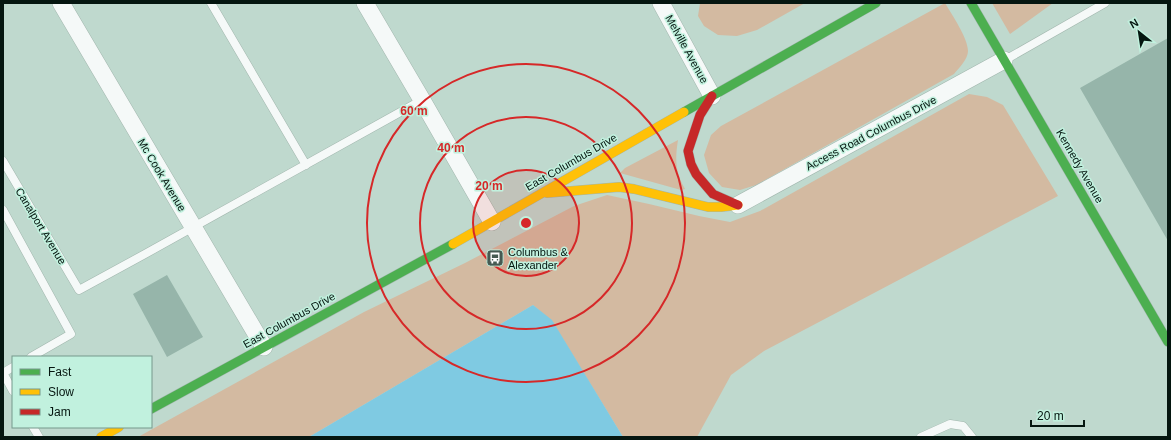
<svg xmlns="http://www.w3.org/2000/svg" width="1171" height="440" font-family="Arial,sans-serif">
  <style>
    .green { fill: #d3baa1 }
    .water { fill: #7fcae2 }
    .building { fill: #96b5aa }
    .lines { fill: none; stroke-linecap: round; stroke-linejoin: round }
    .lane-casing { stroke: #a1b6ad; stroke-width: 9 }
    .street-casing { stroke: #a1b6ad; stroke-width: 18 }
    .fast-casing { stroke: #a1b6ad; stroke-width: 10 }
    .slow-casing { stroke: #a1b6ad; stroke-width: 10 }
    .jam-casing { stroke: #a1b6ad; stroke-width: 10 }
    .lane { stroke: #f5f9f8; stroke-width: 8 }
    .street { stroke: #f5f9f8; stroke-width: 17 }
    .fast { stroke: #4caf50; stroke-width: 9 }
    .slow { stroke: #ffc107; stroke-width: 9 }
    .jam { stroke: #c62828; stroke-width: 9 }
    .ring { fill: none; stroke: #d62828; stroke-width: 2 }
    .labels { text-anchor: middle; stroke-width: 3; stroke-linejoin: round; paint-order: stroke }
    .street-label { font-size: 11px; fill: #051610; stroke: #c1f1de }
    .poi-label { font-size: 11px; fill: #051610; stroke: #c1f1de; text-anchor: start }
    .centre { fill: #d62828; stroke: #c1f1de; stroke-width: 2 }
    .ring-label { font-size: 12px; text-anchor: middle; font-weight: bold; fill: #d62828; stroke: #c1f1de; stroke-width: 3; stroke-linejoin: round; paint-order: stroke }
  </style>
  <rect width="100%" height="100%" fill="#bfd9ce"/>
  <path class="green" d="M 700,3 L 805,3 L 757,30 L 737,36 L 718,35 L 704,26 L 698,16 Z
    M 945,3 C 952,15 968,38 968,51 C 968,59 959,68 954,74 L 756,185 L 740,190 L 722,187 L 709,173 L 704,155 L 711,135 L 721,126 Z
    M 992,3 L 1053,3 L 1010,34 Z
    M 969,94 L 987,97 L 1003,105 L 1058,196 L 764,351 L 731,375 L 697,437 L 623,437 L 552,321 L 533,305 L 309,437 L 138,437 L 364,312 L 465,263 L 574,206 L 607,195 L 649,204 L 699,216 L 730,222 L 760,211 Z
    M 678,140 C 675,159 675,172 685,189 L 681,190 L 620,173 L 625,168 Z"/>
  <path class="water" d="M 533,305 L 552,320 L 623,437 L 309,437 Z"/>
  <path class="building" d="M 1168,38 L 1168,241 L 1080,88 Z
    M 167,275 L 203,337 L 167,357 L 133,294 Z"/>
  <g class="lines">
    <g class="lane-casing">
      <path id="lane" d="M 211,3 L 306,165
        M 1005,60 L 1105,3
        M 3,161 L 79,290 L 145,254 L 422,100
        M 3,210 L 71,334 L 31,357
        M 3,373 L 13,391
        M 3,373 L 13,367
        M 33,427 L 39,437
        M 921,437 L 950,424 L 963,426 L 972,437"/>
    </g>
    <g class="street-casing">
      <path id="street" d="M 61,3 L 264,347
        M 365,3 L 422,100 L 492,222
        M 661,3 L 712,96
        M 738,205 L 1004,60"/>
    </g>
    <g class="fast-casing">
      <path id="fast" d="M 971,3 L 1168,342
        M 684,112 L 876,3
        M 151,409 L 453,244"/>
    </g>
    <g class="slow-casing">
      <path id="slow" d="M 547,193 L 619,187 L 634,189 L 708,207 L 721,207 L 738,205
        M 453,244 L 684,112
        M 101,437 L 119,427"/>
    </g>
    <g class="jam-casing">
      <path id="jam" d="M 712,96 L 700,115 L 688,151 L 691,164 L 696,174 L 713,194 L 738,205"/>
    </g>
    <use href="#lane" class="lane"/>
    <use href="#street" class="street"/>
    <use href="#fast" class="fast"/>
    <use href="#slow" class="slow"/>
    <use href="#jam" class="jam"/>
  </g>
  <circle cx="526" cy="223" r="53" fill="#d62828" fill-opacity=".12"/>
  <g class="ring">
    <circle cx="526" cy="223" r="53"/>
    <circle cx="526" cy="223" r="106"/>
    <circle cx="526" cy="223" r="159"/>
  </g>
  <defs>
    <g id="bus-square" transform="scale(0.9)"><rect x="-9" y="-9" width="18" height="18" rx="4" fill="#465a52" stroke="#c1f1de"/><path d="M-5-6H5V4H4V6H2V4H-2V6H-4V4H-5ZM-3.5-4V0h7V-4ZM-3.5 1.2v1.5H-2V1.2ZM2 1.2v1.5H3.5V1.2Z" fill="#fff"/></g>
  </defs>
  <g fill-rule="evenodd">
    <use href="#bus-square" x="495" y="258"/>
  </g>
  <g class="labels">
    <g class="street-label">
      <text transform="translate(687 49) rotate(61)" y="4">Melville Avenue</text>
      <text transform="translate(871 133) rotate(-28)" y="4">Access Road Columbus Drive</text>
      <text transform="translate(571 162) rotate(-30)" y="4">East Columbus Drive</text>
      <text transform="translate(1080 166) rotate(60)" y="4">Kennedy Avenue</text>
      <text transform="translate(162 175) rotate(59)" y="4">Mc Cook Avenue</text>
      <text transform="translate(41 226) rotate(59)" y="4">Canalport Avenue</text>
      <text transform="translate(289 320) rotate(-29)" y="4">East Columbus Drive</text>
    </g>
    <g class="poi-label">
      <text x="508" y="256">Columbus &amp;<tspan x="508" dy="13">Alexander</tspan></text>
    </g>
  </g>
  <circle cx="526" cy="223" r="6" class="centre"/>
  <g class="ring-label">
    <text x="414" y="115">60 m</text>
    <text x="451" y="152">40 m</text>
    <text x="489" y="190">20 m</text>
  </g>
  <rect width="1171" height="440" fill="none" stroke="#051610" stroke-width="8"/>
  <rect x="12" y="356" width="140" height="72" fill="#c1f1de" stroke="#76998c"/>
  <rect x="20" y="369" width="20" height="6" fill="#4caf50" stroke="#76998c"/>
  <text x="48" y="376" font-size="12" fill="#051610">Fast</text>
  <rect x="20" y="389" width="20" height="6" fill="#ffc107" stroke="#76998c"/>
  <text x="48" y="396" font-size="12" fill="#051610">Slow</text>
  <rect x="20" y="409" width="20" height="6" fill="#c62828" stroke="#76998c"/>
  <text x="48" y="416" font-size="12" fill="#051610">Jam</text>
  <g transform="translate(1139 32) rotate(330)" stroke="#c1f1de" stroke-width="3" paint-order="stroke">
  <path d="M0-3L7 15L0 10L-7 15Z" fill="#051610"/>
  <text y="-6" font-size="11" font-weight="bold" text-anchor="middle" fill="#051610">N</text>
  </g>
  <path d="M1031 420v6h53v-6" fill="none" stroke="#051610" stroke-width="2"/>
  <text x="1037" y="420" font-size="12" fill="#051610" stroke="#c1f1de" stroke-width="3" paint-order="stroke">20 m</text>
</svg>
